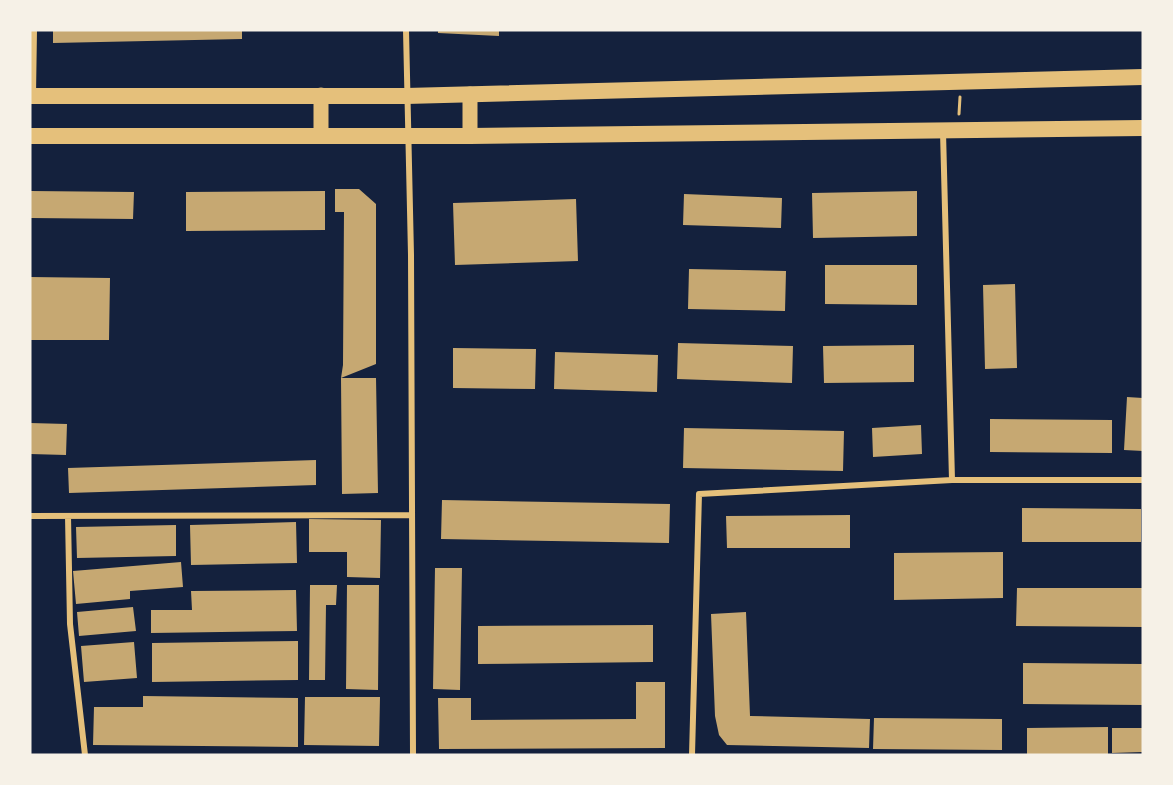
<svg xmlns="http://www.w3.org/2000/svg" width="1173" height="785" font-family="'Zilla Slab',serif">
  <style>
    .building { fill: #c6a872 }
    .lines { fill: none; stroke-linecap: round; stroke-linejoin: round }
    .path { stroke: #e5c07b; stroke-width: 3 }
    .minor { stroke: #e5c07b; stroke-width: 6 }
    .primary { stroke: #e5c07b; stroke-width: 15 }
    .trunk { stroke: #e5c07b; stroke-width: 16 }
  </style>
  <rect width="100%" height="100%" fill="#14213d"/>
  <path class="building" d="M 53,30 L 242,30 L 242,39 L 53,43 Z
    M 438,30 L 499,30 L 499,36 L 438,33 Z
    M 335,189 L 359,189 L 376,204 L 376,364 L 341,378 L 376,378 L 378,493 L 342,494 L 341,378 L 343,365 L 344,212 L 335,212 Z
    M 30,191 L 134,192 L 133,219 L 30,218 Z
    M 325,191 L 325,230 L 186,231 L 186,192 Z
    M 917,191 L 917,236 L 813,238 L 812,193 Z
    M 684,194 L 782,198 L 781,228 L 683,225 Z
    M 576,199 L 578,261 L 455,265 L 453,203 Z
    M 825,265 L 917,265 L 917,305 L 825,304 Z
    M 689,269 L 786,271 L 785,311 L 688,309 Z
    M 30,277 L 110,278 L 109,340 L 30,340 Z
    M 1015,284 L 1017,368 L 985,369 L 983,285 Z
    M 678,343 L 793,346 L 792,383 L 677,379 Z
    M 914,345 L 914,382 L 824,383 L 823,346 Z
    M 453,348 L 536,349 L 535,389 L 453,388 Z
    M 555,352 L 658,355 L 657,392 L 554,389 Z
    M 1127,397 L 1143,398 L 1143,451 L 1124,450 Z
    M 990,419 L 1112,420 L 1112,453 L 990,452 Z
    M 30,423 L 67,424 L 66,455 L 30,454 Z
    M 921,425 L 922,454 L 873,457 L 872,428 Z
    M 684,428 L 844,431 L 843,471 L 683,468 Z
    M 316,460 L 316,485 L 69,493 L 68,468 Z
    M 442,500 L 670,504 L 669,543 L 441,539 Z
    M 1022,508 L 1141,509 L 1141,542 L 1022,542 Z
    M 850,515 L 850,548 L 727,548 L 726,516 Z
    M 309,519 L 381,520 L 380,578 L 347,577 L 347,552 L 309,552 Z
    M 296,522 L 297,563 L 191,565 L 190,525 Z
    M 176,525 L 176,556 L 77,558 L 76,527 Z
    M 1003,552 L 1003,598 L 894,600 L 894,553 Z
    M 181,562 L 183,587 L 130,591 L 130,599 L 76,604 L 73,571 Z
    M 435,568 L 462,568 L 460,690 L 433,689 Z
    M 310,585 L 337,585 L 336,605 L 326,605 L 325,680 L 309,680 Z
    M 347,585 L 379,585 L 378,690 L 346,689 Z
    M 1017,588 L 1143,588 L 1143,627 L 1016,626 Z
    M 296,590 L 297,631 L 151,633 L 151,610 L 192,610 L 191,591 Z
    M 133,607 L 136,631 L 79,636 L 77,612 Z
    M 746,612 L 750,716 L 870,719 L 869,748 L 727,745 L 719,735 L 715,716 L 711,614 Z
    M 653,625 L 653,662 L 478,664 L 478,626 Z
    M 298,641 L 298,680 L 152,682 L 152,643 Z
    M 134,642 L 137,678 L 84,682 L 81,646 Z
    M 1023,663 L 1143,664 L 1143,705 L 1023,704 Z
    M 636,682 L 665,682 L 665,748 L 439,749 L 438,698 L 471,698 L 471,720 L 636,719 Z
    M 143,696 L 298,698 L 298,747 L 93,745 L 94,707 L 143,707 Z
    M 305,697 L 380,697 L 379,746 L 304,745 Z
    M 874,718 L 1002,719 L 1002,750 L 873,749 Z
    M 1108,727 L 1108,754 L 1027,755 L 1027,728 Z
    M 1112,728 L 1143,728 L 1143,752 L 1112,753 Z"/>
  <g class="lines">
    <path class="path" d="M 959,114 L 960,97"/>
    <path class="minor" d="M 406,30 L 411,255 L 413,755
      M 33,95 L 34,30
      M 943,132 L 952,480
      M 30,516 L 411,515
      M 68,516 L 70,624 L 85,755
      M 692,755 L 699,494 L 952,480 L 1143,480"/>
    <path class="primary" d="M 321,136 L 321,95
      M 470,136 L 470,94"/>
    <path class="trunk" d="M 30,96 L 406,96 L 1143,77
      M 30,136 L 470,136 L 1143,128"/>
  </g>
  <rect width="1173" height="785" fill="none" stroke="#f6f1e7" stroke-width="63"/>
</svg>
